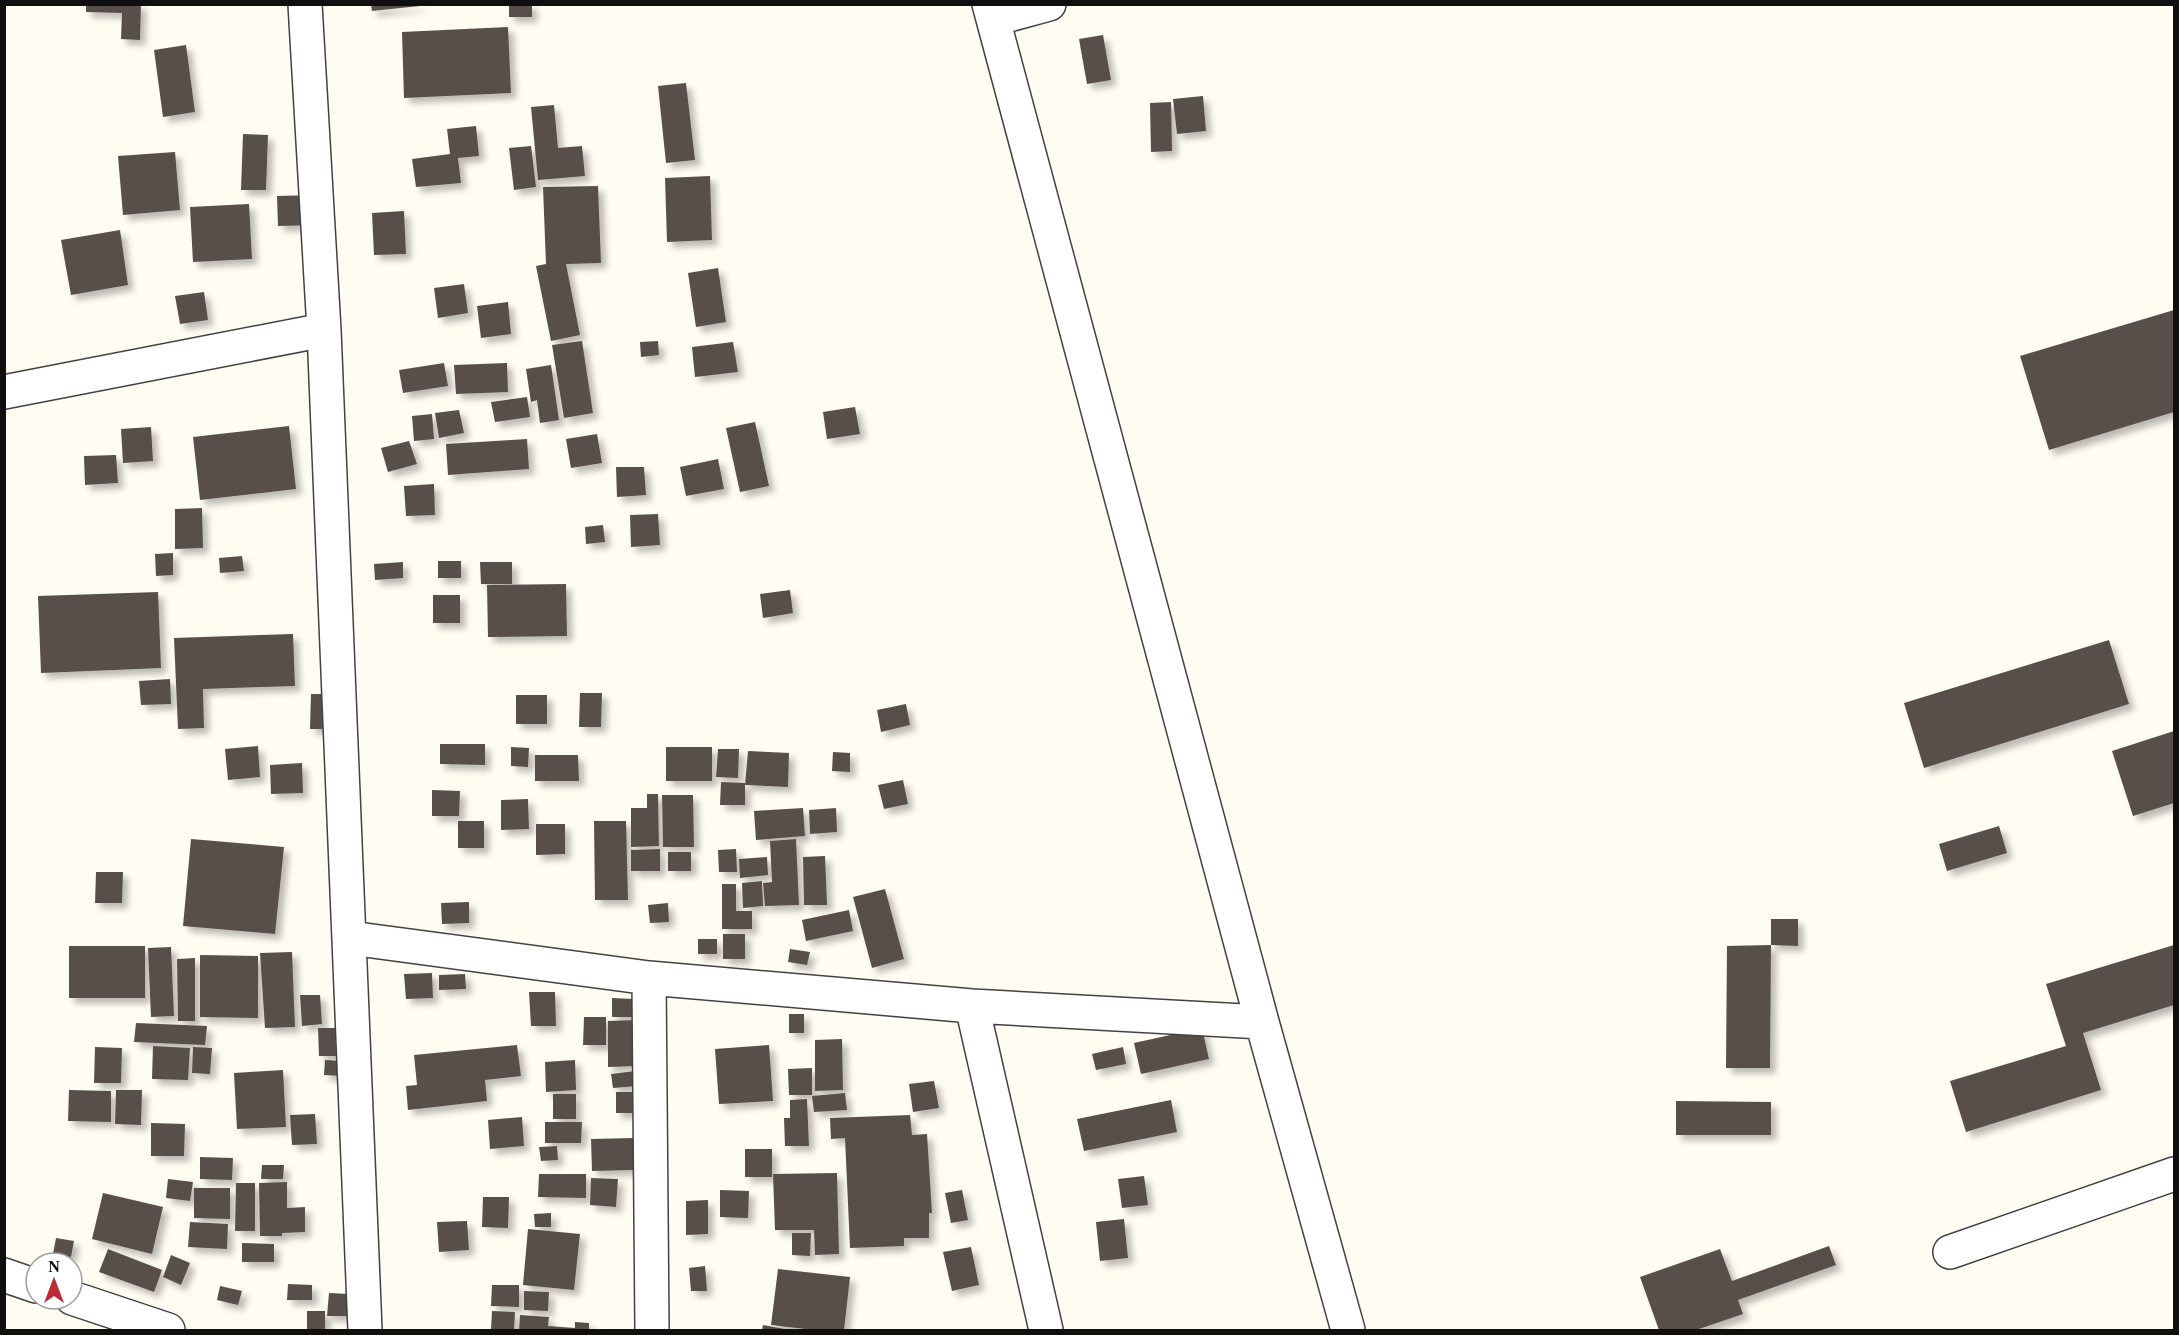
<svg xmlns="http://www.w3.org/2000/svg" width="2179" height="1335" font-family="'Times New Roman',serif">
  <style>
    .building { fill: #58504c; filter: url(#shadow) }
    .lines { fill: none; stroke-linecap: round; stroke-linejoin: round }
    .minor-casing { stroke: #424242; stroke-width: 36 }
    .minor { stroke: #fff; stroke-width: 33 }
  </style>
  <defs>
    <filter id="shadow"><feDropShadow dx="5.5" dy="5.5" stdDeviation="3" flood-color="#0004"/></filter>
  </defs>
  <rect width="100%" height="100%" fill="#fffcf2"/>
  <path class="building" d="M 86,4 L 141,4 L 140,40 L 121,39 L 122,13 L 86,12 Z
    M 509,4 L 532,4 L 532,17 L 509,17 Z
    M 371,5 L 420,5 L 420,6 L 372,11 Z
    M 508,27 L 511,93 L 404,98 L 402,32 Z
    M 1103,35 L 1111,80 L 1087,84 L 1079,39 Z
    M 186,45 L 195,112 L 163,117 L 154,50 Z
    M 686,83 L 695,160 L 666,163 L 658,86 Z
    M 1203,96 L 1206,131 L 1177,134 L 1173,99 Z
    M 1171,102 L 1172,151 L 1151,152 L 1150,103 Z
    M 554,105 L 558,148 L 582,146 L 585,176 L 538,180 L 531,107 Z
    M 476,126 L 479,156 L 458,158 L 461,183 L 416,187 L 412,159 L 450,154 L 447,129 Z
    M 243,134 L 268,135 L 266,190 L 241,190 Z
    M 531,146 L 536,187 L 514,190 L 509,148 Z
    M 175,152 L 180,210 L 123,215 L 118,156 Z
    M 710,176 L 712,240 L 667,242 L 665,178 Z
    M 598,186 L 601,263 L 566,264 L 580,335 L 551,341 L 536,266 L 546,264 L 543,187 Z
    M 317,195 L 318,225 L 278,226 L 277,196 Z
    M 249,204 L 252,259 L 193,262 L 190,207 Z
    M 404,211 L 406,254 L 374,255 L 372,213 Z
    M 120,230 L 128,285 L 71,295 L 61,240 Z
    M 718,268 L 726,322 L 696,327 L 688,273 Z
    M 464,284 L 468,313 L 438,318 L 434,288 Z
    M 204,292 L 208,320 L 180,324 L 175,296 Z
    M 508,302 L 511,334 L 481,338 L 477,306 Z
    M 2174,310 L 2174,412 L 2049,450 L 2020,356 Z
    M 582,341 L 593,413 L 564,418 L 552,345 Z
    M 658,341 L 659,355 L 641,357 L 640,342 Z
    M 733,342 L 738,372 L 695,377 L 692,347 Z
    M 444,363 L 448,386 L 403,393 L 399,370 Z
    M 507,363 L 508,392 L 456,394 L 454,365 Z
    M 551,365 L 559,420 L 540,423 L 537,400 L 531,402 L 526,369 Z
    M 527,397 L 530,417 L 495,422 L 491,402 Z
    M 855,407 L 860,434 L 827,439 L 823,412 Z
    M 459,410 L 464,433 L 439,438 L 435,413 Z
    M 432,414 L 434,439 L 414,441 L 412,416 Z
    M 755,422 L 769,486 L 740,492 L 726,428 Z
    M 289,426 L 296,489 L 200,500 L 193,437 Z
    M 151,427 L 153,461 L 123,463 L 121,429 Z
    M 597,434 L 602,463 L 571,468 L 566,439 Z
    M 527,439 L 529,469 L 448,475 L 446,444 Z
    M 409,441 L 417,464 L 388,472 L 381,448 Z
    M 116,455 L 118,483 L 85,485 L 84,456 Z
    M 718,459 L 724,489 L 686,496 L 680,467 Z
    M 616,467 L 644,467 L 646,495 L 617,497 Z
    M 434,484 L 435,515 L 406,516 L 404,486 Z
    M 202,508 L 203,548 L 175,549 L 175,509 Z
    M 658,514 L 660,545 L 631,547 L 630,515 Z
    M 603,525 L 605,542 L 586,544 L 585,527 Z
    M 173,553 L 173,575 L 156,576 L 155,554 Z
    M 242,556 L 244,571 L 220,573 L 219,558 Z
    M 438,561 L 461,561 L 461,578 L 438,578 Z
    M 403,562 L 403,578 L 375,580 L 374,564 Z
    M 480,562 L 512,562 L 512,584 L 481,584 Z
    M 566,584 L 567,636 L 488,637 L 487,585 Z
    M 790,590 L 793,613 L 763,618 L 760,594 Z
    M 158,592 L 161,668 L 41,673 L 38,596 Z
    M 433,595 L 460,595 L 460,623 L 433,623 Z
    M 293,634 L 295,686 L 203,689 L 204,728 L 178,729 L 174,638 Z
    M 2109,640 L 2129,704 L 1924,768 L 1904,703 Z
    M 170,679 L 171,704 L 141,705 L 139,681 Z
    M 580,693 L 602,693 L 601,727 L 579,727 Z
    M 311,694 L 330,694 L 330,729 L 310,729 Z
    M 516,695 L 547,695 L 547,724 L 516,724 Z
    M 906,704 L 910,725 L 881,732 L 877,710 Z
    M 2174,731 L 2174,803 L 2133,816 L 2112,751 Z
    M 440,744 L 485,744 L 485,765 L 440,764 Z
    M 258,746 L 260,777 L 228,780 L 225,749 Z
    M 511,747 L 529,748 L 528,767 L 511,766 Z
    M 666,747 L 712,747 L 712,781 L 666,781 Z
    M 718,749 L 739,749 L 738,778 L 716,777 Z
    M 748,751 L 789,753 L 788,787 L 745,785 Z
    M 833,752 L 850,753 L 850,772 L 832,771 Z
    M 535,755 L 578,755 L 579,781 L 535,781 Z
    M 302,763 L 303,793 L 271,794 L 270,765 Z
    M 903,780 L 908,804 L 884,809 L 878,785 Z
    M 721,782 L 745,783 L 745,805 L 720,805 Z
    M 432,790 L 460,791 L 459,816 L 432,816 Z
    M 647,794 L 658,794 L 659,846 L 631,847 L 631,808 L 647,808 Z
    M 662,795 L 693,795 L 694,847 L 663,847 Z
    M 528,799 L 529,829 L 501,830 L 501,800 Z
    M 803,808 L 805,836 L 756,840 L 754,811 Z
    M 836,808 L 837,832 L 810,834 L 809,810 Z
    M 458,821 L 484,821 L 484,848 L 458,848 Z
    M 594,821 L 626,821 L 628,900 L 595,900 Z
    M 536,824 L 565,824 L 565,854 L 536,855 Z
    M 1999,826 L 2007,853 L 1947,871 L 1939,844 Z
    M 191,839 L 284,847 L 275,934 L 183,926 Z
    M 796,839 L 799,905 L 765,906 L 763,883 L 772,882 L 770,841 Z
    M 660,849 L 660,871 L 631,871 L 631,850 Z
    M 736,849 L 737,872 L 719,872 L 718,850 Z
    M 668,852 L 691,852 L 691,871 L 668,871 Z
    M 825,856 L 827,905 L 804,905 L 803,857 Z
    M 767,857 L 768,875 L 740,878 L 739,859 Z
    M 96,872 L 123,872 L 122,903 L 95,903 Z
    M 762,881 L 763,906 L 743,908 L 742,883 Z
    M 722,884 L 736,884 L 736,911 L 752,911 L 752,929 L 722,929 Z
    M 885,889 L 904,959 L 872,968 L 853,897 Z
    M 469,902 L 469,923 L 442,924 L 441,903 Z
    M 668,903 L 669,922 L 650,923 L 648,905 Z
    M 849,910 L 853,931 L 806,941 L 802,920 Z
    M 1771,919 L 1798,919 L 1798,946 L 1771,945 Z
    M 723,934 L 745,934 L 745,959 L 723,959 Z
    M 698,939 L 717,939 L 717,954 L 698,954 Z
    M 1771,945 L 1770,1068 L 1726,1068 L 1727,946 Z
    M 2174,945 L 2174,1005 L 2083,1033 L 2101,1090 L 1966,1132 L 1950,1081 L 2066,1046 L 2046,984 Z
    M 69,946 L 145,946 L 145,998 L 69,998 Z
    M 171,947 L 174,1016 L 151,1017 L 148,948 Z
    M 790,949 L 810,952 L 807,965 L 788,962 Z
    M 292,952 L 295,1027 L 265,1028 L 260,953 Z
    M 200,955 L 258,956 L 258,1018 L 200,1017 Z
    M 195,958 L 195,1021 L 178,1021 L 177,959 Z
    M 432,973 L 433,998 L 406,999 L 404,974 Z
    M 465,974 L 466,989 L 439,990 L 439,975 Z
    M 529,992 L 555,992 L 556,1026 L 531,1026 Z
    M 300,995 L 320,995 L 322,1024 L 302,1026 Z
    M 612,998 L 634,999 L 634,1017 L 612,1017 Z
    M 789,1014 L 804,1014 L 804,1033 L 789,1033 Z
    M 584,1017 L 606,1017 L 606,1045 L 583,1045 Z
    M 635,1020 L 636,1066 L 608,1067 L 608,1021 Z
    M 136,1023 L 207,1026 L 205,1045 L 134,1042 Z
    M 318,1028 L 335,1028 L 336,1056 L 319,1056 Z
    M 1202,1028 L 1209,1059 L 1141,1074 L 1134,1043 Z
    M 842,1039 L 843,1090 L 815,1091 L 815,1040 Z
    M 517,1045 L 521,1076 L 485,1080 L 487,1101 L 408,1110 L 406,1086 L 417,1085 L 414,1055 Z
    M 769,1045 L 773,1101 L 719,1104 L 715,1049 Z
    M 153,1046 L 190,1048 L 188,1080 L 152,1079 Z
    M 95,1047 L 122,1048 L 121,1083 L 94,1083 Z
    M 193,1047 L 212,1048 L 210,1074 L 192,1073 Z
    M 1123,1047 L 1126,1064 L 1096,1070 L 1092,1054 Z
    M 325,1060 L 343,1061 L 342,1076 L 324,1075 Z
    M 575,1060 L 576,1090 L 546,1092 L 545,1062 Z
    M 812,1068 L 812,1095 L 789,1095 L 788,1069 Z
    M 283,1070 L 286,1127 L 237,1129 L 234,1073 Z
    M 635,1071 L 637,1086 L 613,1088 L 611,1074 Z
    M 934,1081 L 939,1108 L 913,1112 L 909,1084 Z
    M 69,1090 L 111,1091 L 111,1122 L 68,1121 Z
    M 116,1090 L 142,1090 L 141,1125 L 115,1124 Z
    M 616,1092 L 636,1092 L 636,1113 L 616,1113 Z
    M 845,1093 L 847,1110 L 814,1112 L 812,1096 Z
    M 553,1094 L 576,1094 L 576,1119 L 553,1119 Z
    M 807,1099 L 809,1146 L 785,1146 L 784,1118 L 790,1118 L 790,1100 Z
    M 1171,1100 L 1177,1132 L 1084,1151 L 1077,1119 Z
    M 1676,1101 L 1771,1102 L 1771,1135 L 1676,1135 Z
    M 315,1114 L 317,1144 L 292,1145 L 290,1115 Z
    M 910,1115 L 912,1135 L 927,1134 L 932,1213 L 929,1213 L 929,1238 L 904,1238 L 904,1246 L 850,1248 L 845,1138 L 831,1139 L 830,1118 Z
    M 522,1117 L 524,1146 L 490,1149 L 488,1120 Z
    M 545,1122 L 582,1122 L 581,1143 L 545,1143 Z
    M 151,1123 L 185,1124 L 184,1156 L 151,1156 Z
    M 633,1138 L 633,1170 L 592,1171 L 591,1139 Z
    M 557,1146 L 558,1160 L 541,1161 L 539,1147 Z
    M 745,1149 L 772,1149 L 772,1177 L 745,1177 Z
    M 200,1157 L 233,1158 L 232,1180 L 200,1179 Z
    M 262,1165 L 284,1165 L 283,1179 L 261,1179 Z
    M 837,1173 L 839,1254 L 815,1255 L 814,1230 L 775,1230 L 773,1174 Z
    M 539,1174 L 586,1174 L 586,1198 L 538,1197 Z
    M 1144,1176 L 1148,1205 L 1122,1208 L 1118,1179 Z
    M 591,1178 L 618,1179 L 616,1207 L 590,1205 Z
    M 168,1179 L 193,1182 L 190,1201 L 166,1198 Z
    M 287,1182 L 287,1208 L 305,1207 L 305,1232 L 282,1233 L 282,1236 L 260,1236 L 259,1183 Z
    M 236,1183 L 255,1183 L 255,1231 L 235,1231 Z
    M 194,1188 L 230,1188 L 230,1219 L 194,1218 Z
    M 720,1190 L 749,1191 L 748,1218 L 720,1217 Z
    M 962,1190 L 968,1220 L 951,1223 L 945,1193 Z
    M 103,1193 L 163,1207 L 152,1254 L 92,1239 Z
    M 483,1197 L 509,1197 L 508,1228 L 482,1227 Z
    M 708,1200 L 708,1234 L 686,1235 L 686,1201 Z
    M 551,1213 L 551,1227 L 535,1227 L 534,1214 Z
    M 1124,1219 L 1128,1258 L 1100,1261 L 1096,1222 Z
    M 467,1221 L 469,1250 L 439,1252 L 437,1222 Z
    M 190,1222 L 228,1224 L 227,1249 L 188,1247 Z
    M 528,1229 L 580,1234 L 574,1290 L 523,1285 Z
    M 792,1233 L 811,1233 L 810,1256 L 792,1255 Z
    M 56,1238 L 74,1241 L 71,1257 L 53,1254 Z
    M 242,1243 L 274,1244 L 274,1262 L 242,1262 Z
    M 1829,1246 L 1836,1265 L 1738,1300 L 1743,1314 L 1696,1330 L 1659,1330 L 1640,1277 L 1720,1249 L 1732,1281 Z
    M 971,1247 L 979,1285 L 952,1291 L 943,1252 Z
    M 108,1249 L 162,1270 L 154,1292 L 99,1272 Z
    M 171,1255 L 190,1263 L 181,1285 L 163,1277 Z
    M 705,1266 L 707,1291 L 691,1291 L 689,1268 Z
    M 778,1269 L 850,1277 L 844,1330 L 814,1330 L 771,1325 Z
    M 288,1284 L 312,1285 L 312,1300 L 287,1300 Z
    M 492,1285 L 519,1285 L 519,1307 L 491,1306 Z
    M 220,1286 L 242,1291 L 238,1305 L 217,1300 Z
    M 524,1291 L 549,1292 L 548,1311 L 524,1310 Z
    M 329,1293 L 349,1294 L 347,1316 L 327,1316 Z
    M 307,1311 L 325,1311 L 325,1330 L 307,1330 Z
    M 492,1311 L 515,1312 L 514,1330 L 491,1330 Z
    M 520,1315 L 549,1317 L 548,1326 L 575,1328 L 575,1322 L 589,1323 L 589,1330 L 519,1330 Z
    M 763,1325 L 785,1329 L 785,1330 L 762,1330 Z"/>
  <g class="lines">
    <g class="minor-casing">
      <path id="minor" d="M 305,4 L 324,330 L 365,1330
        M 989,4 L 1262,1022 L 1348,1330
        M 994,19 L 1049,4
        M 4,392 L 324,330
        M 350,938 L 649,978 L 972,1006 L 1262,1022
        M 649,978 L 652,1330
        M 972,1006 L 1046,1330
        M 1950,1252 L 2174,1174
        M 4,1275 L 36,1286
        M 72,1298 L 168,1330"/>
    </g>
    <use href="#minor" class="minor"/>
  </g>
  <rect width="2179" height="1335" fill="none" stroke="#0f0f0f" stroke-width="12"/>
  <g transform="translate(54 1281)"><circle r="28" fill="#ffffff" stroke="#9f9f9f" stroke-width="1.5"/>
  <path d="M0-4.5L10 22L0 15L-10 22Z" fill="#bc2b37"/>
  <text y="-9" font-size="16" font-weight="bold" text-anchor="middle" fill="#0f0f0f">N</text>
  </g>
</svg>
